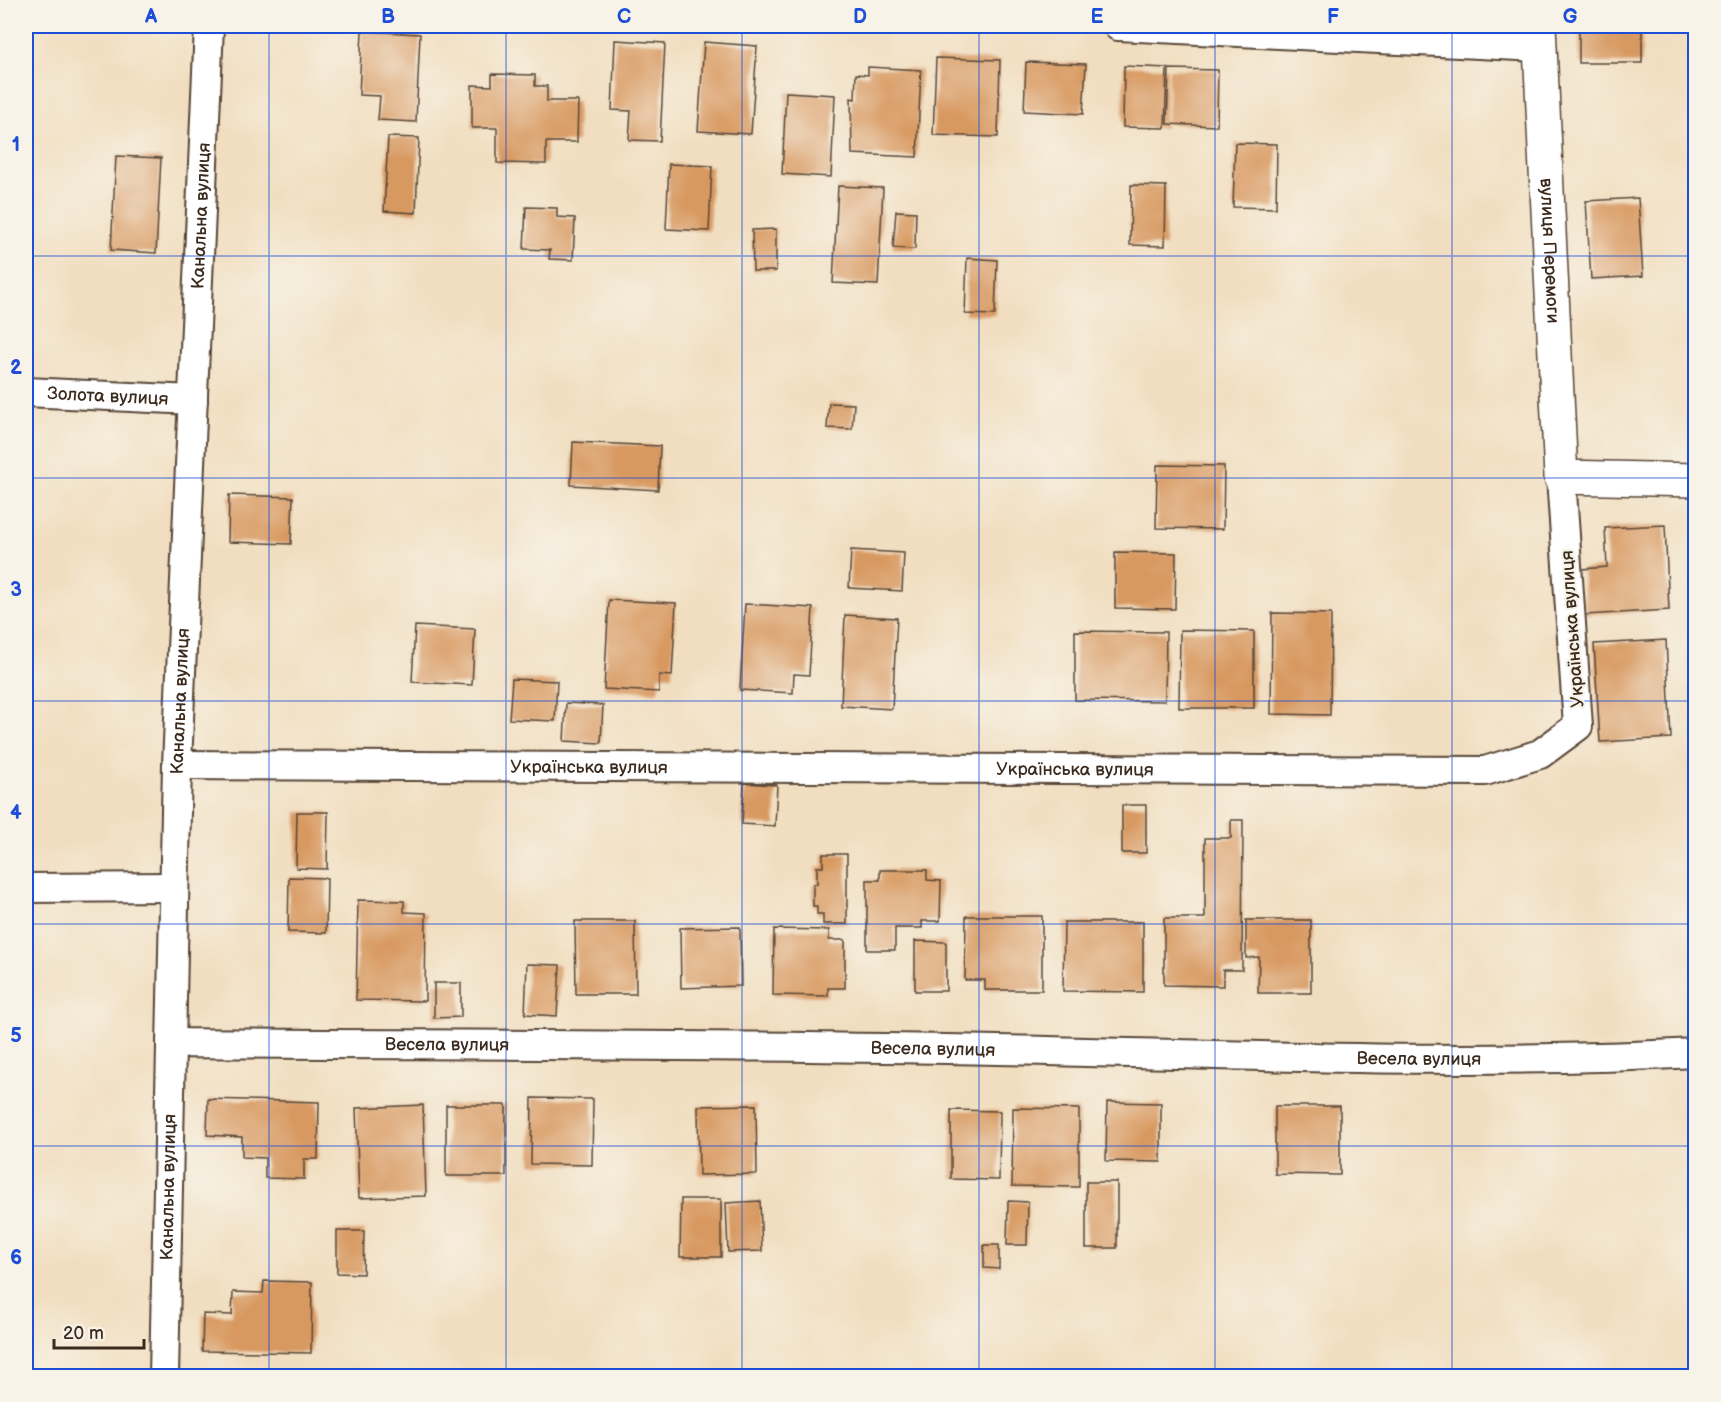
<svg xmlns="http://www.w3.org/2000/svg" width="1721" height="1402" font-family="'Balsamiq Sans',sans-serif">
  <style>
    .building { fill: #d89960 }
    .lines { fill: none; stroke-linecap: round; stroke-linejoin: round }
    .street-casing { stroke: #564536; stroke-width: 32 }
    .secondary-casing { stroke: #564536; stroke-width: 36 }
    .street { stroke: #fff; stroke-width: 28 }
    .secondary { stroke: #fff; stroke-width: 33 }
    .grid { fill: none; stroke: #1d4ed8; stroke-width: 1.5; stroke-opacity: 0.55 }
    .labels { text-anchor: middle; stroke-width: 4.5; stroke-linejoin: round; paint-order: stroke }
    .street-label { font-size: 18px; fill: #3b2a1e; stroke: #f7f3e8 }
    .neatline { fill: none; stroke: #1d4ed8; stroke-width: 2 }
    .grid-label { font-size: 20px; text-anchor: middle; font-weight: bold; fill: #1d4ed8 }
  </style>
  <rect width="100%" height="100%" fill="#f7f3e8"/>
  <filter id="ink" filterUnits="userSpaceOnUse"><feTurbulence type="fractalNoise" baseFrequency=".0167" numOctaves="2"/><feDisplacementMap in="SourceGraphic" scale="12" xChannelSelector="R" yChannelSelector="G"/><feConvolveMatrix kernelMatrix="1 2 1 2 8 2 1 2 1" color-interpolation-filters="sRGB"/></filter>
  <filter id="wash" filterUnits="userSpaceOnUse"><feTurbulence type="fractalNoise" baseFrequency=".008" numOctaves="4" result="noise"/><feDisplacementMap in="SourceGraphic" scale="24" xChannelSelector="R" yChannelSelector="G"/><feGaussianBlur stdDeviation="1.35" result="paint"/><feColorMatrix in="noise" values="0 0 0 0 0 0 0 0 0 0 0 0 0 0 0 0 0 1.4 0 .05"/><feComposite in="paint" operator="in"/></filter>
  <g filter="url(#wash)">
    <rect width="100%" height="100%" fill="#f1dec0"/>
    <g id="blocks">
      <path class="building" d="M 1579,26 L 1642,26 L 1642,63 L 1579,63 Z
        M 362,31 L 420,34 L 416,122 L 378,120 L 380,96 L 359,95 Z
        M 615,40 L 665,43 L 660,141 L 629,140 L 631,111 L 612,110 Z
        M 704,42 L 757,46 L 751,134 L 698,131 Z
        M 936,58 L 1000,60 L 998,137 L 933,135 Z
        M 1026,62 L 1086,64 L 1083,114 L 1024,111 Z
        M 1124,66 L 1167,68 L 1165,128 L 1123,127 Z
        M 868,67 L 921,70 L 917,157 L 852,154 L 851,98 L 855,99 L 856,74 L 868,75 Z
        M 1169,69 L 1218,70 L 1217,126 L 1167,124 Z
        M 492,74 L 535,75 L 535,86 L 547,86 L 547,101 L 578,101 L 577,142 L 546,142 L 546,164 L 497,163 L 497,128 L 472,128 L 472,85 L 492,86 Z
        M 786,92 L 835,95 L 831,177 L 782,174 Z
        M 388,137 L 419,138 L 416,213 L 384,211 Z
        M 1235,143 L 1277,144 L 1276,208 L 1233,207 Z
        M 116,156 L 161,158 L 156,253 L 111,250 Z
        M 669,164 L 712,166 L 709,231 L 666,229 Z
        M 1131,185 L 1166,186 L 1165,246 L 1130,245 Z
        M 838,186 L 883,188 L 878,285 L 833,283 Z
        M 1638,198 L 1643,276 L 1591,279 L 1586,201 Z
        M 526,207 L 557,208 L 557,217 L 575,218 L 573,260 L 549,259 L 550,250 L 524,249 Z
        M 896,211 L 916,212 L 915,249 L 893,248 Z
        M 776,229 L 776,271 L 753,271 L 752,230 Z
        M 967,258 L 997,260 L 995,315 L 965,314 Z
        M 829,403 L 854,404 L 852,429 L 827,428 Z
        M 573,442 L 660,446 L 658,490 L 571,485 Z
        M 1157,465 L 1224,466 L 1223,529 L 1156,528 Z
        M 229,495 L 293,497 L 291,544 L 228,542 Z
        M 1665,525 L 1669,610 L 1585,615 L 1582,569 L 1607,567 L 1605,528 Z
        M 851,550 L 904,553 L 902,591 L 849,588 Z
        M 1115,552 L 1176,553 L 1175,609 L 1115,608 Z
        M 609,600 L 676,603 L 672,676 L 659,675 L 659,692 L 604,689 Z
        M 745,604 L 813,608 L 809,675 L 794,674 L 793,693 L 740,690 Z
        M 1272,613 L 1331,614 L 1330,715 L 1271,714 Z
        M 845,615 L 897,618 L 892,709 L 841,706 Z
        M 415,626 L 475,629 L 472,685 L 412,682 Z
        M 1180,630 L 1254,631 L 1254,708 L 1179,708 Z
        M 1075,631 L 1166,632 L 1165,701 L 1075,700 Z
        M 1666,640 L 1671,738 L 1600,742 L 1594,644 Z
        M 512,679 L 557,681 L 555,721 L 509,719 Z
        M 566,703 L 603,705 L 601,743 L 564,741 Z
        M 744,783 L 777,785 L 775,826 L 742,824 Z
        M 1122,805 L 1146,805 L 1146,853 L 1122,853 Z
        M 297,812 L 328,812 L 327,869 L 296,868 Z
        M 1231,820 L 1243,820 L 1242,970 L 1223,970 L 1223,986 L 1164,985 L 1164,918 L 1205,918 L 1205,838 L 1231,838 Z
        M 823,854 L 847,854 L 847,924 L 823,924 L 823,914 L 817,914 L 817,906 L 813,906 L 813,884 L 817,884 L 817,867 L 823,867 Z
        M 880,870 L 927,870 L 927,880 L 941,881 L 940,921 L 922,921 L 922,928 L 895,928 L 895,950 L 867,950 L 867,880 L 880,880 Z
        M 289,877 L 327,878 L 326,933 L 288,932 Z
        M 358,900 L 404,901 L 404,912 L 426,913 L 425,1001 L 356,1000 Z
        M 966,916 L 1042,916 L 1042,990 L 985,990 L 985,980 L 965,980 Z
        M 1246,920 L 1311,920 L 1311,993 L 1258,993 L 1259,957 L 1246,958 Z
        M 575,921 L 635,921 L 636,994 L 576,994 Z
        M 1064,922 L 1143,922 L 1143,992 L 1063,991 Z
        M 740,927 L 741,986 L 681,988 L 680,928 Z
        M 774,929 L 829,930 L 829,940 L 845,940 L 845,988 L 828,988 L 828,996 L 773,995 Z
        M 915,941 L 946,942 L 946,991 L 915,991 Z
        M 527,964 L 560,965 L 557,1016 L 525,1014 Z
        M 434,983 L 461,983 L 461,1017 L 434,1018 Z
        M 532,1098 L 593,1099 L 592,1165 L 531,1164 Z
        M 208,1099 L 319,1102 L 318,1159 L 304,1159 L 304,1179 L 265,1178 L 265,1158 L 242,1157 L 242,1137 L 207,1135 Z
        M 1107,1102 L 1161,1103 L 1161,1162 L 1106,1161 Z
        M 423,1105 L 426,1196 L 359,1198 L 356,1108 Z
        M 446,1105 L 506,1105 L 506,1176 L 446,1176 Z
        M 756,1105 L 757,1174 L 699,1175 L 698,1106 Z
        M 1275,1106 L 1340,1106 L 1340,1175 L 1275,1174 Z
        M 1013,1108 L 1079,1109 L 1079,1187 L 1012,1186 Z
        M 951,1110 L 1000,1111 L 999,1180 L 951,1179 Z
        M 1086,1182 L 1117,1182 L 1117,1248 L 1086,1248 Z
        M 681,1199 L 721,1199 L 721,1257 L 680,1257 Z
        M 760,1201 L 762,1251 L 728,1252 L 726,1203 Z
        M 1008,1201 L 1028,1202 L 1027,1245 L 1007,1245 Z
        M 337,1231 L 364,1231 L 363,1274 L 337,1273 Z
        M 984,1245 L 999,1245 L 999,1269 L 984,1268 Z
        M 264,1281 L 312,1282 L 311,1353 L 202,1351 L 203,1314 L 232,1315 L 233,1292 L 263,1293 Z
        M 1009,1373 L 1078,1373 L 1078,1376 L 1009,1376 Z"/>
    </g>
  </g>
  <g filter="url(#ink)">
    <use href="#blocks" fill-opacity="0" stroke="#564536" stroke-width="1.5"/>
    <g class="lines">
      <g class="street-casing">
        <g id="street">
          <path d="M 1118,26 L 1539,47"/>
          <path id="s1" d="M 26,392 L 193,400"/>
          <path id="s2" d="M 177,765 L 1485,771 L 1540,754 L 1578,726 L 1561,477"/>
          <path d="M 26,888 L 174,887"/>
          <path id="s3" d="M 171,1043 C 447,1045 722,1044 998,1050 C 1230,1054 1464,1066 1696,1053"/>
          <path id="s4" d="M 164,1376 L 177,765 L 209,26"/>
        </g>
      </g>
      <g class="secondary-casing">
        <g id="secondary">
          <path id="s5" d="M 1539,26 L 1561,477 L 1696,480"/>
        </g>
      </g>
      <use href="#street" class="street"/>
      <use href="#secondary" class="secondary"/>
    </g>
  </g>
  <path class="grid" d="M 269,26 L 269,1376M 506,26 L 506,1376M 742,26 L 742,1376M 979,26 L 979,1376M 1215,26 L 1215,1376M 1452,26 L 1452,1376M 26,256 L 1696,256M 26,478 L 1696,478M 26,701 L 1696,701M 26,924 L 1696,924M 26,1146 L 1696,1146"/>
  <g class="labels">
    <g class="street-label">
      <text dy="6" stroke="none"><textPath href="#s4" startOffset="1161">Канальна вулиця</textPath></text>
      <text dy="6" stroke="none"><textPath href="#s5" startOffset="225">вулиця Перемоги</textPath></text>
      <text dy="6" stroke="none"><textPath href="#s1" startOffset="82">Золота вулиця</textPath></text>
      <text transform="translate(1572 629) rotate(-94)" y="6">Українська вулиця</text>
      <text dy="6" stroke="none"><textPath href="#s4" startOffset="675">Канальна вулиця</textPath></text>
      <text dy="6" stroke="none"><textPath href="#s2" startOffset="412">Українська вулиця</textPath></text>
      <text dy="6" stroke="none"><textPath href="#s2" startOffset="898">Українська вулиця</textPath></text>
      <text dy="6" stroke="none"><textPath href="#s3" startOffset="276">Весела вулиця</textPath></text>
      <text dy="6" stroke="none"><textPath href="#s3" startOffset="762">Весела вулиця</textPath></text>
      <text dy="6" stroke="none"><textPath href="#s3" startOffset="1248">Весела вулиця</textPath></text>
      <text dy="6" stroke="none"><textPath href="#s4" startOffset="189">Канальна вулиця</textPath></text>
    </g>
  </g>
  <rect width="1721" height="1402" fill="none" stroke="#f7f3e8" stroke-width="66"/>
  <path d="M54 1339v9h90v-9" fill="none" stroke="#3b2a1e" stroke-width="3"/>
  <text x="63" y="1339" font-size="18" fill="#3b2a1e" stroke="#f7f3e8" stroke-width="4.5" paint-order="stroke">20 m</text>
  <rect x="33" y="33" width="1655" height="1336" class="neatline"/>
  <g class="grid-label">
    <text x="151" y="23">A</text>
    <text x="388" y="23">B</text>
    <text x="624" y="23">C</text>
    <text x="860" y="23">D</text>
    <text x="1097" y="23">E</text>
    <text x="1333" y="23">F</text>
    <text x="1570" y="23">G</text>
    <text x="16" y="151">1</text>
    <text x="16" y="374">2</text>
    <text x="16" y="596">3</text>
    <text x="16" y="819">4</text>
    <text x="16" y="1042">5</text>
    <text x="16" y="1264">6</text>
  </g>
</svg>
